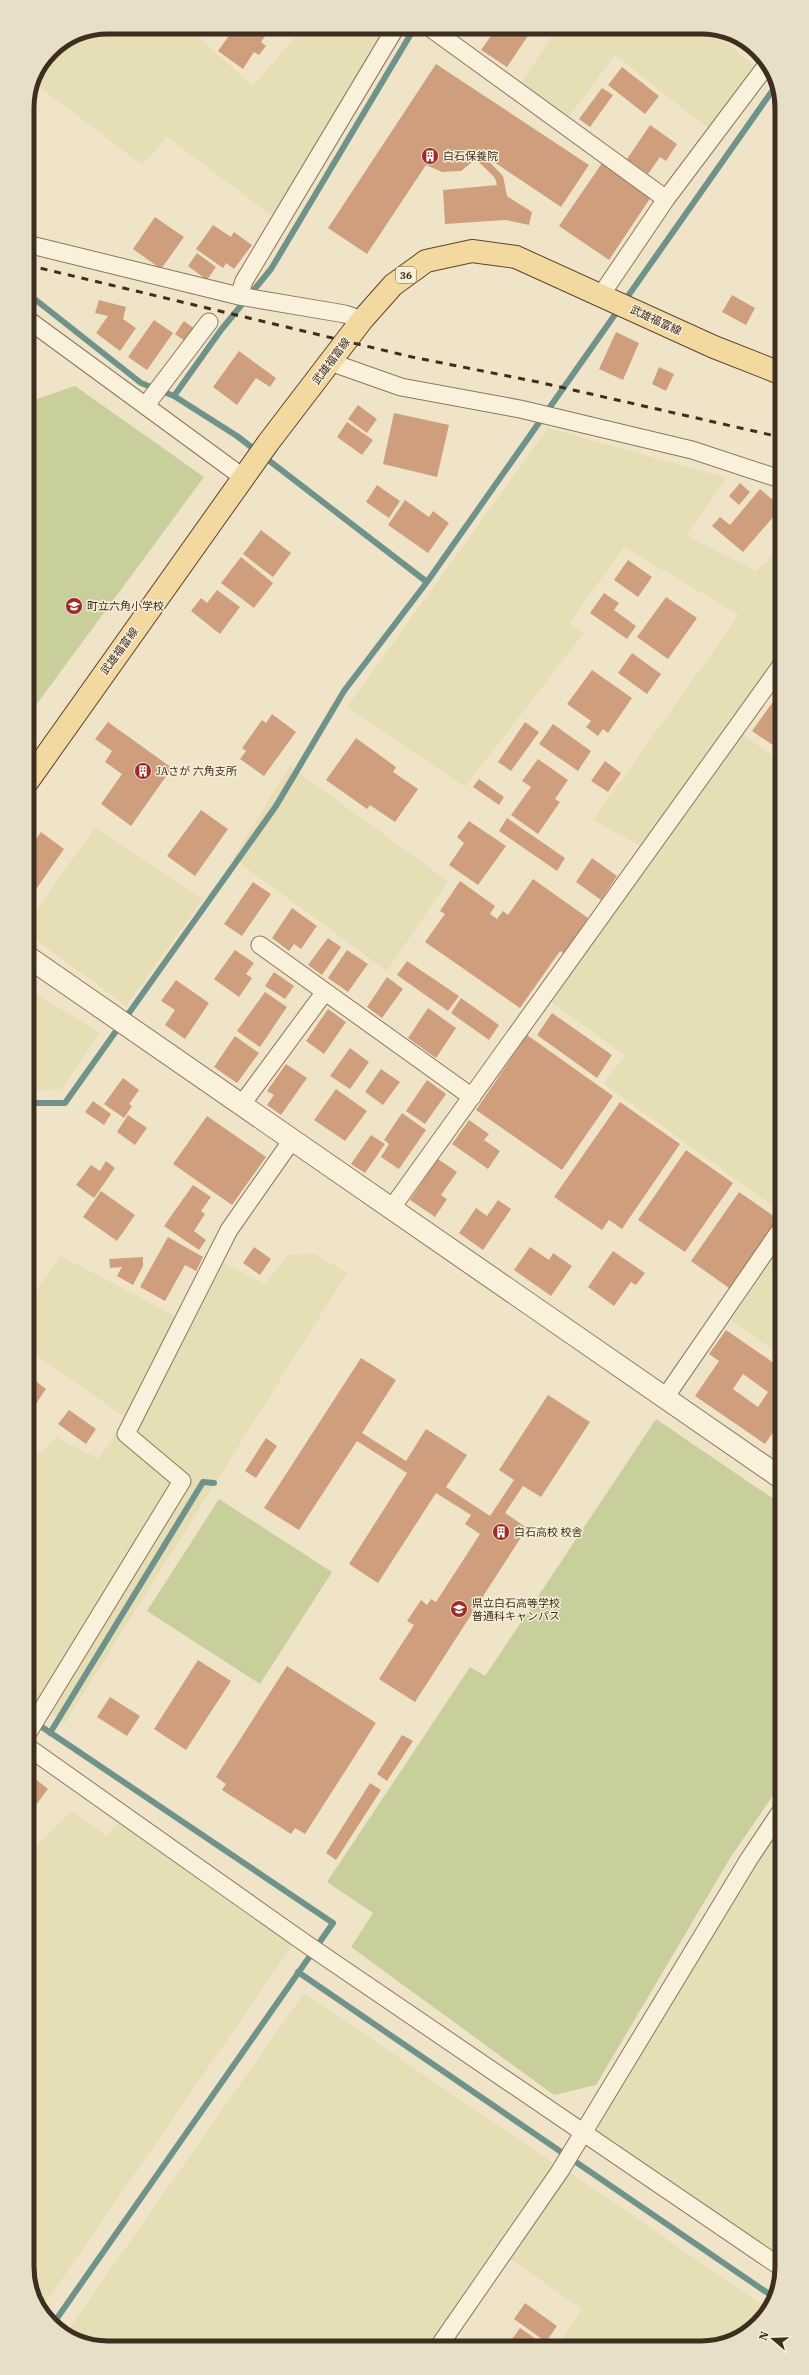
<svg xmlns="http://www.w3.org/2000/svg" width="809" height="2375" font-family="'IBM Plex Serif','Noto Sans JP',serif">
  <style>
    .farmland { fill: #e6deb5 }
    .green { fill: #c9cf9b }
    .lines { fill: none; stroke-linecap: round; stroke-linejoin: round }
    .stream { stroke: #6f938a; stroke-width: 6 }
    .building { fill: #cf9f7d; fill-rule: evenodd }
    .minor-casing { stroke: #8d765c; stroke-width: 19 }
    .tertiary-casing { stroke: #8d765c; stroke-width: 23 }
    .primary-casing { stroke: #5b4430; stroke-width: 24 }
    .minor { stroke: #faf1dc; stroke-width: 17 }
    .tertiary { stroke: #faf1dc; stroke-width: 21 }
    .primary { stroke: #f3d9a0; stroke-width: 22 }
    .rail { stroke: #3d2e20; stroke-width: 3; stroke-dasharray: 7 7; stroke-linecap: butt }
    .labels { text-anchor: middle; stroke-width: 3; stroke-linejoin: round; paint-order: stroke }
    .shield { fill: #f7eed8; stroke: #756857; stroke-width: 1 }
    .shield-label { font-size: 10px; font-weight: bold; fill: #3d2e20 }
    .poi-label { font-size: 11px; fill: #3d2e20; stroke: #f7eed8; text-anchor: start }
    .street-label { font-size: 11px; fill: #3d2e20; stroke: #f7eed8 }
    .rim { fill: none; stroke: #3d2e20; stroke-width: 5 }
  </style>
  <rect width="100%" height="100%" fill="#f0e4c8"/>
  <path class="farmland" d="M 108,27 L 187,27 L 253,86 L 297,35 L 297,27 L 403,27 L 284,225 L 167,137 L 142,165 L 33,82 L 35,72 L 51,51 L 77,33 Z
    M 558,27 L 706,27 L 754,65 L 708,128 L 615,55 L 568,118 L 519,86 Z
    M 548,428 L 727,478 L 686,535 L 756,571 L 780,548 L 780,677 L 742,734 L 780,761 L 781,1212 L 604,1084 L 625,1055 L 548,1000 L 653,853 L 593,820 L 739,615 L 624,547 L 569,623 L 584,633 L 465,787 L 347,707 Z
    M 290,766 L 448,881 L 387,971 L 233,858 Z
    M 95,828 L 203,899 L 126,1006 L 28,934 L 28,921 Z
    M 28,988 L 99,1033 L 62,1089 L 28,1091 Z
    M 781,1246 L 781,1356 L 731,1320 Z
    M 315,1254 L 347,1273 L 65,1723 L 29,1699 L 29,1446 L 41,1454 L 56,1437 L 99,1459 L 126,1418 L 29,1350 L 29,1300 L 61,1256 L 192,1325 L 223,1263 L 266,1284 L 287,1255 Z
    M 781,1437 L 781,1466 L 767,1456 Z
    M 72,1811 L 107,1836 L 119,1823 L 292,1946 L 42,2308 L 30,2288 L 29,1844 L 34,1848 Z
    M 781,1823 L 782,2257 L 596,2130 L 756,1860 Z
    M 304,1993 L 553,2163 L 427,2346 L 103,2348 L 66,2333 Z
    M 569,2172 L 768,2309 L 765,2316 L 722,2345 L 557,2346 L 582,2309 L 509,2258 Z"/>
  <path class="green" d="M 75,386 L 204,477 L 28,716 L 28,402 Z
    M 656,1419 L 781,1504 L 781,1784 L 732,1855 L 596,2085 L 554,2095 L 351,1947 L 373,1913 L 327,1882 L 470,1667 L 485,1676 Z
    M 219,1499 L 332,1572 L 260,1684 L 147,1611 Z"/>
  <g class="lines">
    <path class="stream" d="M 27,293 L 141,383 L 174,396 L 237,436 L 427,582 L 344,691 L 276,806 L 65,1103 L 28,1103
      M 174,396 L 221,330 L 271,269 L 415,27
      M 427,582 L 777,84
      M 36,1723 L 333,1923 L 53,2324
      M 50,1733 L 203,1482 L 214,1483
      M 298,1972 L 772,2296"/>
  </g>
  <path class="building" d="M 235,27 L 280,27 L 276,32 L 271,28 L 261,42 L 266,46 L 259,55 L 254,52 L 243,69 L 218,51 Z
    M 497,27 L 534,27 L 507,67 L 481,50 Z
    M 436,64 L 589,165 L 561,207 L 482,154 L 503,176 L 507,196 L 532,212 L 529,225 L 506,220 L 445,224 L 443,190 L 497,185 L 495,178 L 476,159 L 461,171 L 442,172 L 426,165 L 367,254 L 328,228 Z
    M 622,67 L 659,96 L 645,114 L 608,85 Z
    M 602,88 L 613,95 L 590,127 L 579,119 Z
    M 650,125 L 677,144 L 666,161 L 660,157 L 648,174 L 627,159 Z
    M 602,163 L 651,197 L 609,260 L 559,226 Z
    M 155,217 L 184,237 L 161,269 L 133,249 Z
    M 213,225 L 231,237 L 234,232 L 252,245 L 234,269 L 226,263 L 223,268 L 196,249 Z
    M 197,253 L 216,267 L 207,280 L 188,266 Z
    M 732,295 L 755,308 L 746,325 L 722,312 Z
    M 99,300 L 126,307 L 123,319 L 136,328 L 120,351 L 96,333 L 108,316 L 95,313 Z
    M 154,320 L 173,333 L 147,370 L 128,357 Z
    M 184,321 L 198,331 L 189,344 L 175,334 Z
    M 616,332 L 639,343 L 623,380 L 599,369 Z
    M 239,351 L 276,378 L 270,387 L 256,378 L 237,405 L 213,387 Z
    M 659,367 L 674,374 L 666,391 L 652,384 Z
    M 358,405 L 377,419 L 367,433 L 348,419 Z
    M 394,413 L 449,425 L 437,477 L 383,464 Z
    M 347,422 L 373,440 L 362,455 L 337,437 Z
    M 740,483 L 750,492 L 739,505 L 729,496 Z
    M 377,485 L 400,501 L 389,518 L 366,502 Z
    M 760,489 L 780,506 L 780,509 L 743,552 L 712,526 L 720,517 L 730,525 Z
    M 405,500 L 429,517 L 433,511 L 449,523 L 428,553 L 388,525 Z
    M 261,530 L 291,553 L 273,577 L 243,554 Z
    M 241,557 L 273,583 L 254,608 L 221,583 Z
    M 628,560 L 652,577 L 638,597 L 614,580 Z
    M 217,590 L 240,607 L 220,634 L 191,611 L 201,598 L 207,603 Z
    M 604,593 L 619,603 L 614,610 L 636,626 L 627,639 L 590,613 Z
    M 666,597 L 697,618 L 668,659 L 637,637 Z
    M 632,653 L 661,674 L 647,694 L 618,673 Z
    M 592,670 L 632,698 L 608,733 L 603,729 L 598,736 L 586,727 L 591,721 L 567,704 Z
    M 780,692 L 780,750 L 752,731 Z
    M 272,714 L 296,732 L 264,776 L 240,759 L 246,751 L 242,748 L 262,720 L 266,723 Z
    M 108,722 L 172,768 L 131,826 L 101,804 L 122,774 L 105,762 L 112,751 L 95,739 Z
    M 525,722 L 539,732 L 511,771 L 498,762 Z
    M 553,724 L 591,751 L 578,771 L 539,744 Z
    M 356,738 L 396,767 L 393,772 L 418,789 L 395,822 L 370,805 L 367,809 L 326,780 Z
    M 538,759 L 568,780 L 555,799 L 560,802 L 538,834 L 511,815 L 531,787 L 522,781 Z
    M 605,761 L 621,773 L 608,792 L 591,781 Z
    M 479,779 L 504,797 L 499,805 L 473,787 Z
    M 201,810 L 228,829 L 195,876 L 167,856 Z
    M 507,818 L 565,858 L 557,871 L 499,831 Z
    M 469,821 L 506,846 L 478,885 L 449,865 L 464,843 L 457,837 Z
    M 41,832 L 64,849 L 32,895 L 28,892 L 28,850 Z
    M 592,858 L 617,876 L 601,900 L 576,882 Z
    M 533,879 L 588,918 L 564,954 L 560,951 L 520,1008 L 425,942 L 445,914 L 440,911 L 460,881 L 495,906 L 490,914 L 497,919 L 503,911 L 508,915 Z
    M 253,882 L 271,894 L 242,936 L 224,924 Z
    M 292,908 L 317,926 L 301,949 L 294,944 L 289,951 L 272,938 Z
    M 328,938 L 341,947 L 322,975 L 308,965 Z
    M 235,950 L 254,963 L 246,974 L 252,978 L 239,997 L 214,979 Z
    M 347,950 L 368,964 L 348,992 L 328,978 Z
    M 407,961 L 459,996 L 448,1011 L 397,975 Z
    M 274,972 L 294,986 L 285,999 L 265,986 Z
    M 387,977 L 403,989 L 382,1018 L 367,1007 Z
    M 176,980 L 209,1003 L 185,1039 L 165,1025 L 175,1010 L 161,1001 Z
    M 265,992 L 287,1007 L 260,1047 L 237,1031 Z
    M 461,998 L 499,1025 L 489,1040 L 451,1013 Z
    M 428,1008 L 456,1028 L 436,1058 L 408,1038 Z
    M 328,1009 L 346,1022 L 324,1054 L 306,1041 Z
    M 552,1013 L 612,1055 L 597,1078 L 537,1035 Z
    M 527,1035 L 613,1096 L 562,1170 L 476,1110 Z
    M 235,1036 L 259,1053 L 237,1083 L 214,1067 Z
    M 350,1048 L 369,1062 L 350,1089 L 330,1076 Z
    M 286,1064 L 307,1078 L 281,1115 L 267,1105 L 274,1095 L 267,1091 Z
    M 381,1069 L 400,1082 L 383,1105 L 365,1092 Z
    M 123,1078 L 139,1090 L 129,1104 L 132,1106 L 124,1118 L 104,1104 Z
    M 427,1080 L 446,1094 L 425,1124 L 406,1111 Z
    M 336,1089 L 367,1111 L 345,1141 L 314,1120 Z
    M 93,1101 L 111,1114 L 104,1125 L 85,1112 Z
    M 620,1102 L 680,1144 L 622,1229 L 609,1220 L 602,1230 L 554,1197 Z
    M 402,1113 L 426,1130 L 399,1169 L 381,1157 L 389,1144 L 384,1140 Z
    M 128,1115 L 147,1128 L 135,1145 L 117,1132 Z
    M 207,1116 L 266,1157 L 232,1205 L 173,1164 Z
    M 469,1120 L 489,1134 L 484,1140 L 500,1151 L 488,1169 L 452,1144 Z
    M 371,1135 L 385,1144 L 365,1173 L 351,1164 Z
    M 686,1150 L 733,1183 L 685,1252 L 638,1220 Z
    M 438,1159 L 457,1172 L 441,1195 L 447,1199 L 435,1217 L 410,1200 Z
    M 106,1161 L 115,1168 L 94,1198 L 76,1185 L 91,1165 L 100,1171 Z
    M 193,1185 L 211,1197 L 201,1211 L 205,1214 L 194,1231 L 206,1240 L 199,1250 L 164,1226 Z
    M 101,1191 L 135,1215 L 117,1241 L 83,1217 Z
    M 739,1192 L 778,1219 L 729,1288 L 691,1261 Z
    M 498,1200 L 511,1209 L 483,1250 L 459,1233 L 476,1208 L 487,1216 Z
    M 168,1237 L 203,1257 L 196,1271 L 185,1265 L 165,1301 L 140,1287 Z
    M 254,1247 L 271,1259 L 260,1275 L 243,1263 Z
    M 530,1247 L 549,1260 L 553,1253 L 572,1266 L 551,1296 L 514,1270 Z
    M 613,1251 L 645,1273 L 636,1285 L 631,1282 L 614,1306 L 588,1287 Z
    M 143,1257 L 143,1266 L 133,1285 L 117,1276 L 122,1267 L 110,1268 L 109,1259 Z
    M 726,1330 L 781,1368 L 781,1421 L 765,1444 L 695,1396 L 719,1361 L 709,1354 ZM 743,1374 L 768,1392 L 758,1407 L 733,1389 Z
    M 361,1358 L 396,1380 L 362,1433 L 406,1461 L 426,1429 L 467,1455 L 446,1487 L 490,1516 L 514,1480 L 499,1470 L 548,1395 L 590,1422 L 541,1497 L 523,1486 L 505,1513 L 527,1528 L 415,1702 L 379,1679 L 414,1625 L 407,1621 L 421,1600 L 427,1605 L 431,1599 L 436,1602 L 480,1534 L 465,1524 L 471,1515 L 436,1493 L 378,1583 L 349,1564 L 407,1473 L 357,1441 L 299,1530 L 264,1508 Z
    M 29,1359 L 34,1363 L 29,1370 Z
    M 29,1376 L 46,1389 L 29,1414 Z
    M 69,1410 L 96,1429 L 86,1444 L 58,1424 Z
    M 266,1438 L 277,1446 L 256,1478 L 245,1471 Z
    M 198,1660 L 231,1681 L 186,1750 L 154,1729 Z
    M 287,1666 L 376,1723 L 305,1834 L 295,1828 L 291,1834 L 222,1790 L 226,1784 L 216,1777 Z
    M 110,1697 L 140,1716 L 127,1736 L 97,1717 Z
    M 402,1735 L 413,1741 L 387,1781 L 377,1774 Z
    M 29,1774 L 48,1789 L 29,1814 Z
    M 370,1783 L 381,1790 L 336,1860 L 326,1853 Z
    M 525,2303 L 557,2326 L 546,2342 L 514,2319 Z
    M 520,2328 L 546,2346 L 516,2346 L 510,2342 Z"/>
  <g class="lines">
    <g class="minor-casing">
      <path id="minor" d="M 429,27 L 666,199
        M 27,244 L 239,296 L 345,314 L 362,320
        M 601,295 L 666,199 L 766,66
        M 239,296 L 244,281 L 396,27
        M 27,319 L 244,478
        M 330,362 L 401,387 L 520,409 L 692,450 L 780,479
        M 146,405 L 209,322
        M 260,945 L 472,1097
        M 242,1104 L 324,993
        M 391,1209 L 780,667
        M 664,1399 L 781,1229
        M 29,1731 L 182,1481 L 126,1434 L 229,1230 L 292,1140
        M 29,1748 L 302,1941 L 782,2268
        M 439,2346 L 560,2171 L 749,1859 L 781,1811"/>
    </g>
    <g class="tertiary-casing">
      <path id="tertiary" d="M 28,957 L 781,1478"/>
    </g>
    <g class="primary-casing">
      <path id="primary" d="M 28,781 L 268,443 L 362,320 L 393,285 L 426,261 L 472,251 L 516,257 L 714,347 L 780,373"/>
    </g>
    <use href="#minor" class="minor"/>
    <use href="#tertiary" class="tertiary"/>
    <use href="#primary" class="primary"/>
    <path class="rail" d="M 27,265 L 412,357 L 538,382 L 780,437"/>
  </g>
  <defs>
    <g id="building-disc" transform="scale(0.9)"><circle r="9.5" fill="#9e2a2b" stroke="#f7eed8"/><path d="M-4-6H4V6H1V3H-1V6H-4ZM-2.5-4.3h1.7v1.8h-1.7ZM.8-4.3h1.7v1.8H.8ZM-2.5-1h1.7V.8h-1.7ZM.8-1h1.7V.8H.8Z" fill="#fff"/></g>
    <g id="school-disc" transform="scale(0.9)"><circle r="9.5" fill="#9e2a2b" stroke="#f7eed8"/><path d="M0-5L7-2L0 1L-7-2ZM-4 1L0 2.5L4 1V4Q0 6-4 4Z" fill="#fff"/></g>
  </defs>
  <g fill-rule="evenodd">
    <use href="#building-disc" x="430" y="156"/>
    <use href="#school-disc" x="74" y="606"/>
    <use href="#building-disc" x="143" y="771"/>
    <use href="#building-disc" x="501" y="1532"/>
    <use href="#school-disc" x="459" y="1609"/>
  </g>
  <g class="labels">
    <rect class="shield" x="396" y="267" width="20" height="16" rx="3"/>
    <g class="shield-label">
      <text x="406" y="279">36</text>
    </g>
    <g class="poi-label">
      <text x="443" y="160">白石保養院</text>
      <text x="87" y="610">町立六角小学校</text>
      <text x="156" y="775">JAさが 六角支所</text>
      <text x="514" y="1536">白石高校 校舎</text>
      <text x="472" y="1607">県立白石高等学校<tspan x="472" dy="13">普通科キャンパス</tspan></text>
    </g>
    <g class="street-label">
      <text transform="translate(656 320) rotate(25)" y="4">武雄福富線</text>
      <text transform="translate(331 361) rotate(-53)" y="4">武雄福富線</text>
      <text transform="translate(119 651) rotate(-54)" y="4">武雄福富線</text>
    </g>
  </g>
  <path d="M0 0H809V2375H0ZM108 34H701A74 74 0 0 1 775 108V2267A74 74 0 0 1 701 2341H108A74 74 0 0 1 34 2267V108A74 74 0 0 1 108 34Z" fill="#e8dfc9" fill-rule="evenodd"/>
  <path class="rim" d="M108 34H701A74 74 0 0 1 775 108V2267A74 74 0 0 1 701 2341H108A74 74 0 0 1 34 2267V108A74 74 0 0 1 108 34Z"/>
  <g transform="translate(773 2339) rotate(289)" stroke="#f7eed8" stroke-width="3" paint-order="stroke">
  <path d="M0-3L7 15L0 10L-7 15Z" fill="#3d2e20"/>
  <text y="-6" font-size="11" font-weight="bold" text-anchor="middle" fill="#3d2e20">N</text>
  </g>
</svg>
